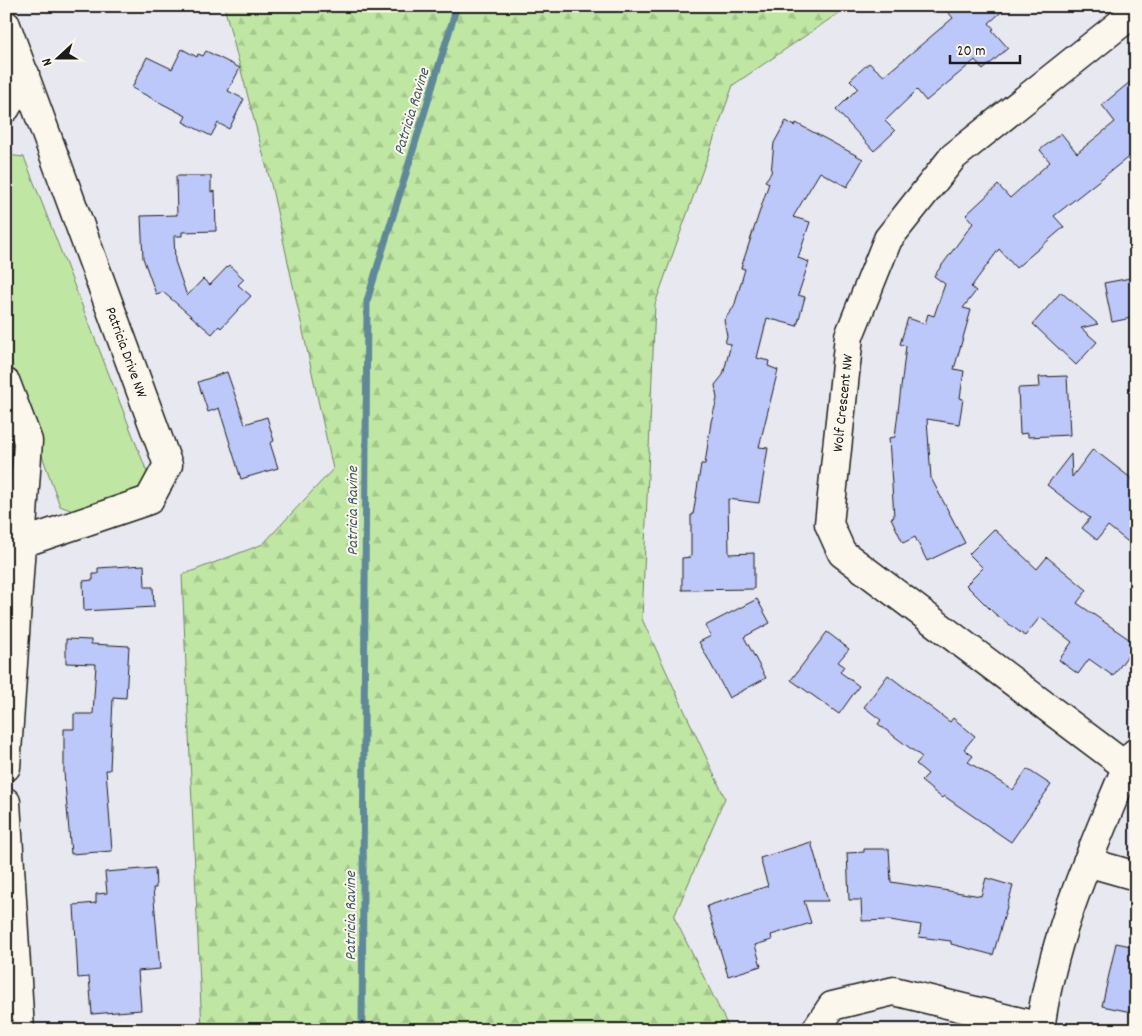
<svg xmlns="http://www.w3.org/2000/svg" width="1142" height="1036" font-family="Dekko,sans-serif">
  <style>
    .grass { fill: #bfe7a3; stroke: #6e8260 }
    .forest { fill: url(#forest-firs); stroke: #6e8260 }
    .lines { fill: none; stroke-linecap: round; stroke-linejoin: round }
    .stream { stroke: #5f8999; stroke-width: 7 }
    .building { fill: #bcc8f9; stroke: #1c1c1c }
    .minor-casing { stroke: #1c1c1c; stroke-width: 31 }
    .minor { stroke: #fbf7ec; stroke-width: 28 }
    .labels { text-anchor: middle; stroke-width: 4; stroke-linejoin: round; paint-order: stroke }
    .street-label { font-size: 15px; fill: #1c1c1c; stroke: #fbf7ec }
    .water-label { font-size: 16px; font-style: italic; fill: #435c65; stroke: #fbf7ec }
  </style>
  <defs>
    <pattern id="forest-firs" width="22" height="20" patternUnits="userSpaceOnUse" patternTransform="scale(1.25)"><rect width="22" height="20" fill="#bfe7a3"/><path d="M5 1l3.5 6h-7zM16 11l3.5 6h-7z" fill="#a4c68c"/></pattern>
  </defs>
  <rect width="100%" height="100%" fill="#e8e9f0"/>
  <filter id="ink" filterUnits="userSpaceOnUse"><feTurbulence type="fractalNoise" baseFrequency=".02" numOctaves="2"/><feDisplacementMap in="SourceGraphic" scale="10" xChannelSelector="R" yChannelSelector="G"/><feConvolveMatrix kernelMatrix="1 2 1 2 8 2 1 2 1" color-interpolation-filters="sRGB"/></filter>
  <g filter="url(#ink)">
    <path class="grass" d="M 6,155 L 24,157 L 149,477 L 139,497 L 78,513 L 60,506 L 6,354 Z"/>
    <path class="forest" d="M 224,6 L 849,6 L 733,85 L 655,304 L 642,619 L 725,798 L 674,917 L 730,1030 L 202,1030 L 182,575 L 263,544 L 333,469 L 271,184 Z"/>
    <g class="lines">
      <path class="stream" d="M 362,1030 L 367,301 L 457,6"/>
    </g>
    <path class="building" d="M 943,6 L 1008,6 L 989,23 L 994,29 L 992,30 L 1008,48 L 983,70 L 975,60 L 926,101 L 917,90 L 885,121 L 895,131 L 874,151 L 836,110 L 858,88 L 850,80 L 869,63 L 884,76 L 947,23 L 953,18 Z
      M 182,49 L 197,57 L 198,54 L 203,56 L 206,51 L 240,68 L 228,91 L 244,99 L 229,129 L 218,123 L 211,136 L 183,122 L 186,116 L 132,88 L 147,57 L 172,69 Z
      M 1136,77 L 1136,151 L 1054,216 L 1064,227 L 1016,268 L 999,249 L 971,287 L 976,291 L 963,308 L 971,310 L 954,369 L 964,371 L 960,398 L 963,399 L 959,424 L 927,419 L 931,478 L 965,543 L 927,561 L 915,537 L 903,543 L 891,518 L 894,517 L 889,438 L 895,437 L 906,346 L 900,344 L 908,318 L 925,324 L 928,314 L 934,316 L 945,284 L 934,276 L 973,223 L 966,215 L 998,185 L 1010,198 L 1050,162 L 1040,150 L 1061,133 L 1077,153 L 1115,122 L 1102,105 Z
      M 786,121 L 795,126 L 796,123 L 863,159 L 847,187 L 820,172 L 793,217 L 810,222 L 798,258 L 809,262 L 798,295 L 805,297 L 797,326 L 767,318 L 757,358 L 769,361 L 768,366 L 778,370 L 759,447 L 768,448 L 759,503 L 728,499 L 729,554 L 754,553 L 754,589 L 682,590 L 682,558 L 691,557 L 691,515 L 693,515 L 701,464 L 705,464 L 711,422 L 717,399 L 715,385 L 723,375 L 731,344 L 725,343 L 727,336 L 724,320 L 734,307 L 745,269 L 741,268 L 769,183 L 765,181 L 771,173 L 774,143 Z
      M 176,176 L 211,176 L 211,192 L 215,191 L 216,231 L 182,232 L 182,236 L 174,236 L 175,261 L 187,296 L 203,279 L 210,285 L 229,265 L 244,279 L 238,285 L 251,296 L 221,328 L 219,326 L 212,334 L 163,292 L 156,294 L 143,258 L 141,216 L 177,215 Z
      M 1136,277 L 1136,317 L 1112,322 L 1104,283 Z
      M 1061,292 L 1098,324 L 1081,328 L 1097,342 L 1076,365 L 1033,324 Z
      M 227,372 L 245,424 L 267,417 L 274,441 L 270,443 L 278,468 L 241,479 L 219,408 L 208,412 L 198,382 Z
      M 1067,376 L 1070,435 L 1028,437 L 1028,433 L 1020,434 L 1018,388 L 1040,387 L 1039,377 Z
      M 1093,449 L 1136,482 L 1136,548 L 1108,526 L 1097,540 L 1082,528 L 1090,518 L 1047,485 L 1071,454 L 1072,477 Z
      M 994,529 L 1037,569 L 1047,557 L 1087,590 L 1077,603 L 1136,644 L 1113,676 L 1089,659 L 1078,674 L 1059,660 L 1072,642 L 1040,617 L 1025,636 L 994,613 L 966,585 L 983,568 L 969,554 Z
      M 144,565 L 145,587 L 153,587 L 154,607 L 84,611 L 83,581 L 93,580 L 93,574 L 98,574 L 98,568 Z
      M 757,599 L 770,623 L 744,637 L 766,678 L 729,698 L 699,642 L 711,636 L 705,626 Z
      M 827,632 L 849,649 L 838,662 L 844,666 L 840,672 L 859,686 L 839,714 L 791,680 Z
      M 66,639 L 91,640 L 91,644 L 129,646 L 126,698 L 113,697 L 110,770 L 106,770 L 112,851 L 71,854 L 64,772 L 64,729 L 74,729 L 74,714 L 93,714 L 96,664 L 66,663 Z
      M 888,675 L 950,722 L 953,718 L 975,736 L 964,749 L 973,756 L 968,762 L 1013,790 L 1027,769 L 1051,785 L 1011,842 L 944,796 L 942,798 L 921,781 L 928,774 L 916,764 L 922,757 L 878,724 L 881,720 L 864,707 Z
      M 811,842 L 828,901 L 804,901 L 811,923 L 771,935 L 772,940 L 755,945 L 761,966 L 728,976 L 707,906 L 768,886 L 760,858 Z
      M 864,849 L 889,849 L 891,882 L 981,896 L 986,878 L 1013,886 L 993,955 L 951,944 L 951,941 L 919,937 L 921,925 L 890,920 L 862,921 L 861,900 L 849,900 L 847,853 L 864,852 Z
      M 155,868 L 156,888 L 153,888 L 160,969 L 138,971 L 141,1010 L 92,1014 L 89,977 L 78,978 L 74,905 L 96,903 L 96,894 L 107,893 L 105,872 Z
      M 1116,943 L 1136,947 L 1136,1013 L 1102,1006 Z"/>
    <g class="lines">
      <g class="minor-casing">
        <path id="minor" d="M 1136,11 L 953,157 L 888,239 L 849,336 L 829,524 L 842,553 L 1136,774
          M 6,25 L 168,465 L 149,500 L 22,543
          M 6,108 L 25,74
          M 6,383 L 28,441 L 6,767
          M 6,802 L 20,1030
          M 1087,862 L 1136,876
          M 816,1030 L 832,1006 L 894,991 L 1041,1027
          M 1040,1030 C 1052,937 1091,853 1126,768 L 1135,753"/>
      </g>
      <use href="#minor" class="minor"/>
    </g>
  </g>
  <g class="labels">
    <g class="street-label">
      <text transform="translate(127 352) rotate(70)" y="5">Patricia Drive NW</text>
      <text transform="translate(842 403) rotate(-84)" y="5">Wolf Crescent NW</text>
    </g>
    <g class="water-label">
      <text transform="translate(410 111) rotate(-73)" y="6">Patricia Ravine</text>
      <text transform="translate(351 511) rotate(-90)" y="6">Patricia Ravine</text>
      <text transform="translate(349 916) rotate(-90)" y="6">Patricia Ravine</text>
    </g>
  </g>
  <rect width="1142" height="1036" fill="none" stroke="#fbf7ec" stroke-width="25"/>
  <rect x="12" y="12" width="1117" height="1011" fill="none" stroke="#1c1c1c" stroke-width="2" filter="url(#ink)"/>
  <g transform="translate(58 58) rotate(249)" stroke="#fbf7ec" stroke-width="4" paint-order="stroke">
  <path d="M0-4L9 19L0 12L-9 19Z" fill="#1c1c1c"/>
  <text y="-8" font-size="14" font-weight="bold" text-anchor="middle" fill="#1c1c1c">N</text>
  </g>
  <path d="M950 55v8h70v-8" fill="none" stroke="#1c1c1c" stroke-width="2.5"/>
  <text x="957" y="55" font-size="15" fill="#1c1c1c" stroke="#fbf7ec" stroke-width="4" paint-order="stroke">20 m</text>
</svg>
